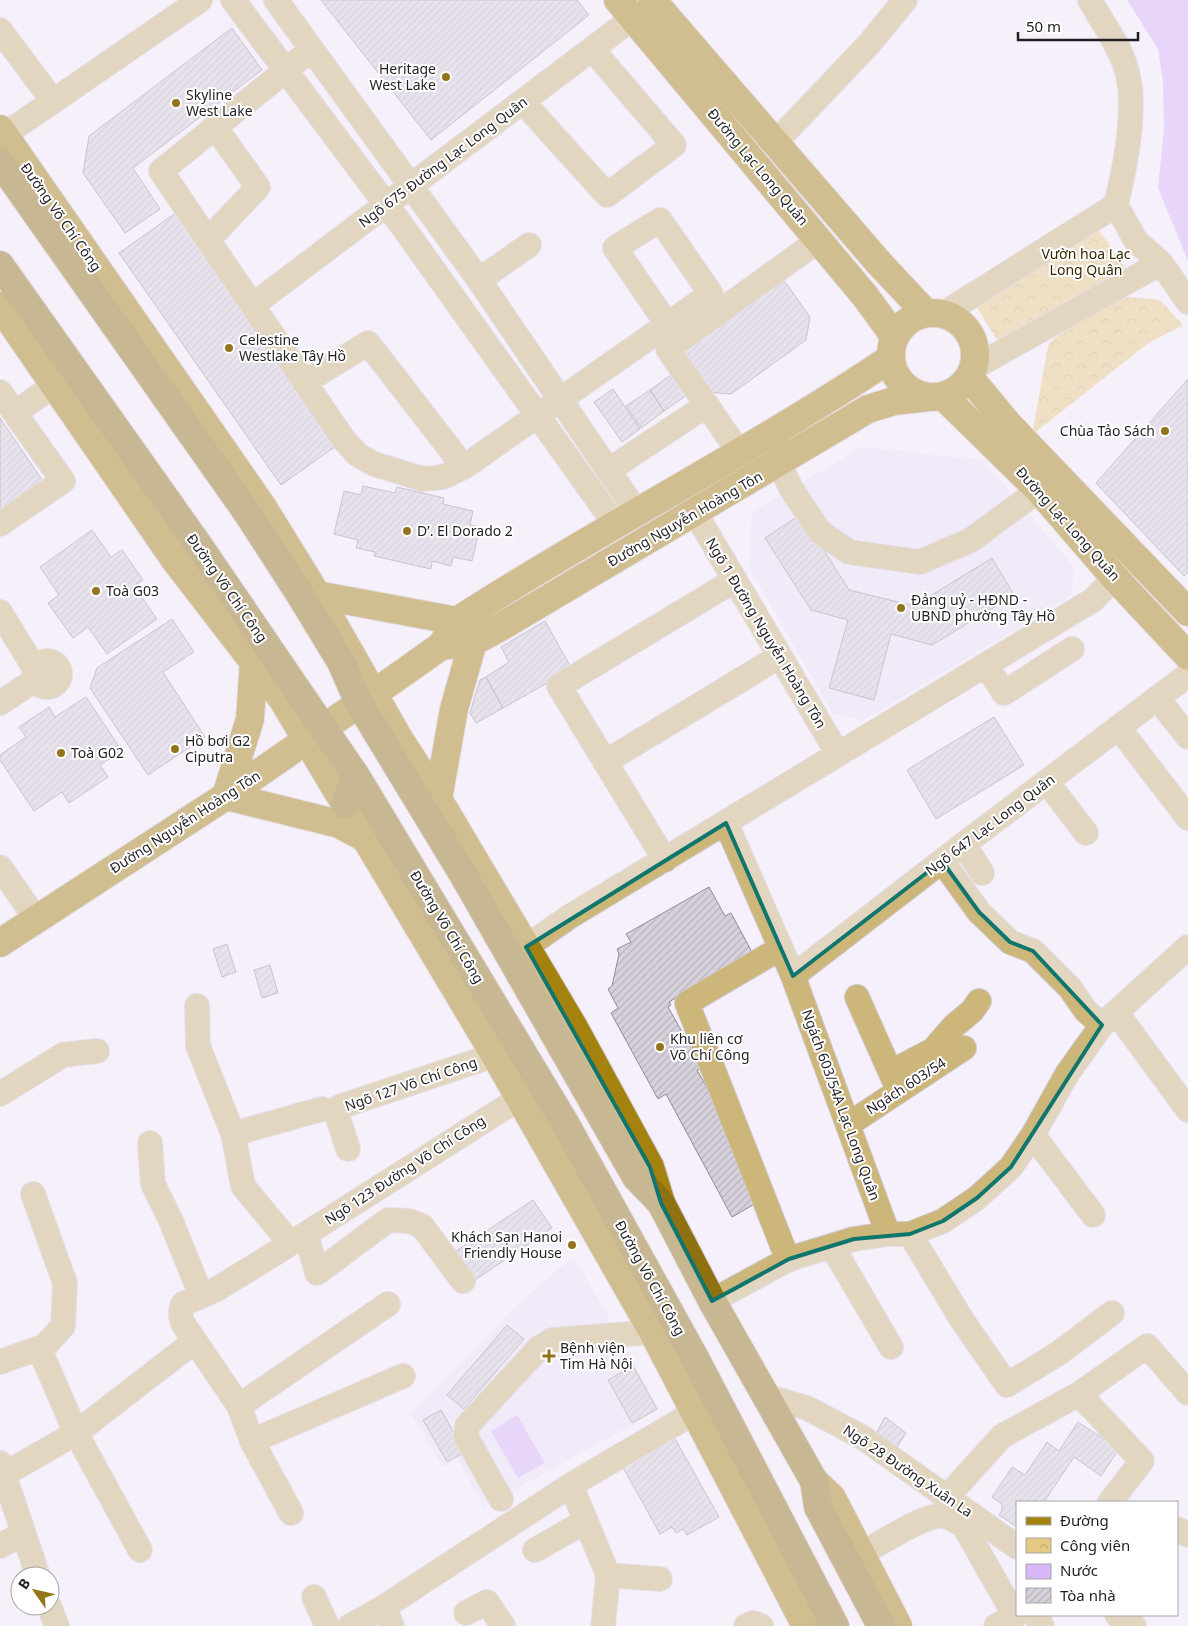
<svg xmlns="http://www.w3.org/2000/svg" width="1188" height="1626" font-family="'Noto Sans',sans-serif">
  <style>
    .built { fill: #eae2f3 }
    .park { fill: url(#park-crowns) }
    .water { fill: #d8b7f9 }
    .building { fill: url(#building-hatch); stroke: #908c95 }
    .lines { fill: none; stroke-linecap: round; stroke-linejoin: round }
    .minor-casing { stroke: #cfcad4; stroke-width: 26 }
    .major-casing { stroke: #cfcad4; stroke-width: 30 }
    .highway-casing { stroke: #cfcad4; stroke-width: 30 }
    .minor { stroke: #cdb67a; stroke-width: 24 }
    .major { stroke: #a5820e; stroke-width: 28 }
    .highway { stroke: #8f7112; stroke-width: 28 }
    .marked { fill: none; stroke: #0f766e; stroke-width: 4; stroke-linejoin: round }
    .poi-dot { fill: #92751b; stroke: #fff; stroke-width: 2 }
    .labels { text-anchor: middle; stroke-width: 4; stroke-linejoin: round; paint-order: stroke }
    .poi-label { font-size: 14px; fill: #211f23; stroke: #fff; text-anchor: start }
    .street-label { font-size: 14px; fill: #211f23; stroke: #fff }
    .park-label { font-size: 14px; fill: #352700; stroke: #fff }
  </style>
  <defs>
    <pattern id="park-crowns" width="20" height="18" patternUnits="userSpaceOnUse" patternTransform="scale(1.25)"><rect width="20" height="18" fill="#e5ca84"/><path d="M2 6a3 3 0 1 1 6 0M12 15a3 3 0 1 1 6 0" fill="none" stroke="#c4ad72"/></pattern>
    <pattern id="building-hatch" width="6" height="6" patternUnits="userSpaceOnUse" patternTransform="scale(1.25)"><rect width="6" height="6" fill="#d6d1db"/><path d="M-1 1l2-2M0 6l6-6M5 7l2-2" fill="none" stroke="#b7b3bc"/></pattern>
  </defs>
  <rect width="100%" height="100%" fill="#f5f0fb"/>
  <path class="built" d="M 862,447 L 983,460 L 1074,567 L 1071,596 L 864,720 L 833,714 L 749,567 L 752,512 Z
    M 574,1256 L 660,1409 L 483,1507 L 458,1459 L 442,1467 L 411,1414 L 519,1303 Z"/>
  <path class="park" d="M 1096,226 L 1125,268 L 999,343 L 974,303 Z
    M 1118,296 L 1160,300 L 1183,325 L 1147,344 L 1032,435 L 1048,346 L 1053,339 Z"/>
  <path class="water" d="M 1127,0 L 1188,0 L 1188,261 L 1158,188 L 1164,129 L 1163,81 L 1158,49 Z
    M 517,1415 L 545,1463 L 518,1478 L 491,1431 Z"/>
  <path class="building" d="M 321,0 L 577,0 L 589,15 L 431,140 Z
    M 232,28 L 262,70 L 133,168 L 160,209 L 125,233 L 83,173 L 89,136 Z
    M 177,212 L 339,444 L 281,485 L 119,253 Z
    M 783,279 L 810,317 L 806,340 L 731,394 L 705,392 L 678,353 Z
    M 675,372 L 690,393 L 664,411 L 650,390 Z
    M 1188,379 L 1188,572 L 1184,576 L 1096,483 Z
    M 613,389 L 640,429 L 622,442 L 594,402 Z
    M 650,390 L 664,411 L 641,428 L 626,406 Z
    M 0,418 L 47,487 L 0,520 Z
    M 363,486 L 395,493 L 397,487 L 444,498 L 443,504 L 473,511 L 470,525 L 480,527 L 472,561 L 453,557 L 451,566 L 432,561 L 431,569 L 374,556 L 375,552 L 356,548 L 358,540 L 334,534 L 344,491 L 361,495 Z
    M 801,514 L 849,590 L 914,606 L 992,558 L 1014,595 L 932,645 L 891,634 L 874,700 L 829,688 L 848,620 L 811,610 L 765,538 Z
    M 92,530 L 111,557 L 122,550 L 143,580 L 134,586 L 157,619 L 107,654 L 88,627 L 73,638 L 48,603 L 59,595 L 40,567 Z
    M 172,619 L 194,652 L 163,672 L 205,737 L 148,775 L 90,688 L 97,668 Z
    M 545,621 L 572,669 L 503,708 L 486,677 L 509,662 L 501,647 Z
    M 486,677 L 503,708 L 476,723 L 470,713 L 480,680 Z
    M 86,697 L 122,751 L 100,765 L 108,777 L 69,803 L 62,792 L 34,811 L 0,760 L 0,755 L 26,737 L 19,727 L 49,707 L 55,717 Z
    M 994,717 L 1024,765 L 936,819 L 907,770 Z
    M 709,887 L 725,916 L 731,913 L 753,954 L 669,1002 L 671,1005 L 668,1007 L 702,1067 L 697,1070 L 725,1120 L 758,1202 L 732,1217 L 666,1094 L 658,1099 L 611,1013 L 618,1008 L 608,989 L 612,986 L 619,954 L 617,949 L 631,942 L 626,934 Z
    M 227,944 L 236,972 L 222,977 L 213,949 Z
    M 270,965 L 278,993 L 262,998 L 254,970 Z
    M 533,1200 L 552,1228 L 472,1282 L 453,1253 Z
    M 507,1325 L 524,1339 L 464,1409 L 447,1395 Z
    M 633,1366 L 657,1409 L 632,1423 L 608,1380 Z
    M 441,1410 L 465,1452 L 447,1462 L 423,1420 Z
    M 885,1417 L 906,1433 L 897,1447 L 877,1432 Z
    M 1078,1422 L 1119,1449 L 1101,1476 L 1074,1457 L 1044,1502 L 1017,1502 L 1017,1527 L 999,1515 L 1002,1511 L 1002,1504 L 992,1497 L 1012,1467 L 1025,1475 L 1047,1442 L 1059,1451 Z
    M 673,1435 L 719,1517 L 687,1535 L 683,1529 L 676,1533 L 672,1527 L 660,1534 L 621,1464 Z"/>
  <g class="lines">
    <g class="minor-casing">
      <path id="minor" d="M 233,0 L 403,227 L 615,524
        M 276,0 L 479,280 L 636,511
        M 1090,0 C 1101,21 1120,46 1126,68 C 1138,105 1125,168 1116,205 L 1136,241 L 1161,263 L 1188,302
        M 0,30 L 53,101
        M 311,50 L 161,171 L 344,440 L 358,455 L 374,464 L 423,479 L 443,477 L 464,467 L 711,294 L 660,220 L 615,248 L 667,324
        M 523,102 L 607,195 L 674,145 L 592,49
        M 4,135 L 200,0
        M 775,143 L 869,44 L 905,0
        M 208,240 L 258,187 L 215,127
        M 479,280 L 529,245
        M 253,305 L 633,18
        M 943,314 L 1116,205
        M 973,368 L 1161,263
        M 305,382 L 368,343 L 464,467
        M 0,392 L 63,481 L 0,524
        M 15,413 L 54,385
        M 739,452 L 668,349 L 819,240
        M 779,464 L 792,490 L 820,532 L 849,552 L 920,562 L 971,540 L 1039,490
        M 609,470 L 707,405
        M 694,511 L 838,754
        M 0,612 L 35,669
        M34 674a13 13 0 1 1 26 0a13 13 0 1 1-26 0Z
        M 986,665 L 1004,693 L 1072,649
        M 1157,698 L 1188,737
        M 0,703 L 35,680
        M 1118,727 L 1188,818
        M 605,762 L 780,656
        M 1047,782 L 1086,833
        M 726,823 L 793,976 L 888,1234
        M 964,844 L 982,873
        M 665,860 L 559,686 L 735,580
        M 942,861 L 979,912 L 1010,942 L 1033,951 L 1070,988 L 1086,1011 L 1102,1025
        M 0,867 L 36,919
        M 526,947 L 569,917 L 1093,600 L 1135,556
        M 781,948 L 687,1003 L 788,1260
        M 793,976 L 964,844 L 1188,675
        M 857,997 L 897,1087
        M 197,1006 L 198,1046 L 233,1134 L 243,1186 L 290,1243
        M 1116,1012 L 1188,1110
        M 891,1072 L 933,1050 L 954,1026 L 972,1011 L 979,1001
        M 0,1094 L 63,1055 L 97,1051
        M 849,1124 L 964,1048
        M 233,1134 L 322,1109
        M 1033,1135 L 1093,1215
        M 150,1143 L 153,1184 L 171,1221 L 201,1295
        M 348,1149 L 336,1112 L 339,1107 L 495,1055
        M 306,1234 L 317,1273 L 388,1220 L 409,1221 L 422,1226 L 463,1281
        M 910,1234 L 962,1320 L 1007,1385 L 1059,1353 L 1112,1313
        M 832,1246 L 891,1347
        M 712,1301 L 789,1259 L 854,1239 L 888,1234 L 910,1234 L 943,1221 L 977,1198 L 1011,1167 L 1033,1135 L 1067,1074 L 1102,1025 L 1188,947
        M 195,1341 L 239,1406 L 252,1441 L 291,1513
        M 39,1348 L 76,1433 L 140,1550
        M 0,1362 L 45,1346 L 63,1326 L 65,1283 L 33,1194
        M 765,1396 L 807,1408 L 862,1437 L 1017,1547
        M 239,1406 L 388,1304
        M 252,1441 L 403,1376
        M 0,1463 L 38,1576
        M 3,1475 L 76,1433 L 195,1341 C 187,1329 176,1319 183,1304 L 217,1289 L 274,1254 L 520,1098
        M 948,1496 L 1002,1436 L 1079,1394
        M 501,1499 L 466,1437 L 467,1426 L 539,1348 L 552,1340 L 653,1332
        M 1110,1502 L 1142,1461 L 1079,1394 L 1147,1346 L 1188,1393
        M 1177,1529 L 1188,1535
        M 0,1546 L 22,1534
        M 535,1550 L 586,1521
        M 861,1554 C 878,1545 922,1516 939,1516 C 949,1515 956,1521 964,1526 L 1015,1616
        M 608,1575 L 660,1579
        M 314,1597 L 327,1626
        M 49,1606 L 57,1626
        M 466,1613 L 487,1602 L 503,1626
        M 1035,1615 L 1042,1626
        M 1117,1615 L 1134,1626
        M 350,1626 L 384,1607
        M 392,1626 L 384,1607 L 571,1485
        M 603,1626 L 608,1575 L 571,1485 L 695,1412
        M 746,1626 L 753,1623 L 761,1626
        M 996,1626 L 1017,1614"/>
    </g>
    <g class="major-casing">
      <path id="major" d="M 618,0 L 865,296 L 895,337
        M 652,0 L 879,263 L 926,313
        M 0,129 L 262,506 L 317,595 L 398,737 L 438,799 L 573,1026 L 650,1167 L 661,1203
        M 0,306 L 175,560 L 283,700 L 495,1055 L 653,1332 L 806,1626
        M891 355a42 42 0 1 1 84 0a42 42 0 1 1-84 0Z
        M 969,377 L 1007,423 L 1188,612
        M 943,396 L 1039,490 L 1115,578 L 1188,656
        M 317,595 L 457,621
        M 441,646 L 473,642 L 497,629 L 868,409 L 894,401 L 930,397
        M 226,796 L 339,824 L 365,838
        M 226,796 L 250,719 L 254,660
        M 438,799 L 454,709 L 473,642
        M 0,943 L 226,796 L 403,673 L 441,646 L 457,621 C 599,529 751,452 891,358
        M 814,1481 L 832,1498 L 898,1626"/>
    </g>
    <g class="highway-casing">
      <path id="highway" d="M 0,162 L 248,514 L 299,593 L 341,662 L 359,703 L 464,876 L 636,1177 L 661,1203 L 712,1301 L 814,1481 L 818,1507 L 881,1626
        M 0,265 L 197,543 L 356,776 L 565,1123 L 695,1358 L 835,1626
        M 345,804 L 356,776"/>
    </g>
    <use href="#minor" class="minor"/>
    <use href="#major" class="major"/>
    <use href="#highway" class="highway"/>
  </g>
  <path d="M0 0H1188V1626H0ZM 726,823 L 793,976 L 942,861 L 979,912 L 1010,942 L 1033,951 L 1102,1025 L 1011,1167 L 977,1198 L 943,1221 L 910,1234 L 854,1239 L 789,1259 L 712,1301 L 661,1203 L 650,1167 L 526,947 Z" fill="#f5f0fb" fill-opacity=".55" fill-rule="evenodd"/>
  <path class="marked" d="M 726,823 L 793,976 L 942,861 L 979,912 L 1010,942 L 1033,951 L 1102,1025 L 1011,1167 L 977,1198 L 943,1221 L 910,1234 L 854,1239 L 789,1259 L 712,1301 L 661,1203 L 650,1167 L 526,947 Z"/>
  <g class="poi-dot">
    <circle cx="446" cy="77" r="5"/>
    <circle cx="176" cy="103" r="5"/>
    <circle cx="229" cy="348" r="5"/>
    <circle cx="1165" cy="431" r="5"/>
    <circle cx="407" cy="531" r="5"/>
    <circle cx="96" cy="591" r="5"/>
    <circle cx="901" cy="608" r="5"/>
    <circle cx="175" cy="749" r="5"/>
    <circle cx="61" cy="753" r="5"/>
    <circle cx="660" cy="1047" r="5"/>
    <circle cx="572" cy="1245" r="5"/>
    <path d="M546.5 1348.5h5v5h5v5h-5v5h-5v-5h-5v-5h5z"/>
  </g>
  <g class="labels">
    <g class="poi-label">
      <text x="436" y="74" text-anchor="end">Heritage<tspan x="436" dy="16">West Lake</tspan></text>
      <text x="186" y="100">Skyline<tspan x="186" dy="16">West Lake</tspan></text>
      <text x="239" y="345">Celestine<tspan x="239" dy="16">Westlake Tây Hồ</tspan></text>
      <text x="1155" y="436" text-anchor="end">Chùa Tảo Sách</text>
      <text x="417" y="536">D’. El Dorado 2</text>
      <text x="106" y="596">Toà G03</text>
      <text x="911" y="605">Đảng uỷ - HĐND -<tspan x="911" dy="16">UBND phường Tây Hồ</tspan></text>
      <text x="185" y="746">Hồ bơi G2<tspan x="185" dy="16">Ciputra</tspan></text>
      <text x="71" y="758">Toà G02</text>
      <text x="670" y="1044">Khu liên cơ<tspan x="670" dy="16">Võ Chí Công</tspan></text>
      <text x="562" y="1242" text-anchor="end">Khách Sạn Hanoi<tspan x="562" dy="16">Friendly House</tspan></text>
      <text x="560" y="1353">Bệnh viện<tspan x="560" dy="16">Tim Hà Nội</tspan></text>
    </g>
    <g class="street-label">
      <text transform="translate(443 162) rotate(-37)" y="5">Ngõ 675 Đường Lạc Long Quân</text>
      <text transform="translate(758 167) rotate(50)" y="5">Đường Lạc Long Quân</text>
      <text transform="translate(61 217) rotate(55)" y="5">Đường Võ Chí Công</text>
      <text transform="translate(685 519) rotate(-30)" y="5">Đường Nguyễn Hoàng Tôn</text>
      <text transform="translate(1068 524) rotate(48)" y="5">Đường Lạc Long Quân</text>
      <text transform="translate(227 588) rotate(55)" y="5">Đường Võ Chí Công</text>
      <text transform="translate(766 633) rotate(59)" y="5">Ngõ 1 Đường Nguyễn Hoàng Tôn</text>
      <text transform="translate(185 822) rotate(-33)" y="5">Đường Nguyễn Hoàng Tôn</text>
      <text transform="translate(990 825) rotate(-37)" y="5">Ngõ 647 Lạc Long Quân</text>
      <text transform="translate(447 927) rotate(59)" y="5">Đường Võ Chí Công</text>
      <text transform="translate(411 1084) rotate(-19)" y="5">Ngõ 127 Võ Chí Công</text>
      <text transform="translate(906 1086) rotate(-33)" y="5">Ngách 603/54</text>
      <text transform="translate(841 1105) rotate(70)" y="5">Ngách 603/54A Lạc Long Quân</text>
      <text transform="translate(405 1170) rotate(-33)" y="5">Ngõ 123 Đường Võ Chí Công</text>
      <text transform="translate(650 1278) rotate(61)" y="5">Đường Võ Chí Công</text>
      <text transform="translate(908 1471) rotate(34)" y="5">Ngõ 28 Đường Xuân La</text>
    </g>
    <g class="park-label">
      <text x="1086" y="259">Vườn hoa Lạc<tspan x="1086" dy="16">Long Quân</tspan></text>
    </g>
  </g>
  <rect x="1016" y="1501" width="162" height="115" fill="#ffffff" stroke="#a6a5a7"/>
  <rect x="1026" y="1517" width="25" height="8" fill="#a5820e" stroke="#a6a5a7"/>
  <text x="1060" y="1526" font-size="15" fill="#211f23">Đường</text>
  <rect x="1026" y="1538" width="25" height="15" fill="url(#park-crowns)" stroke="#a6a5a7"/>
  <text x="1060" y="1551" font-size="15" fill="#211f23">Công viên</text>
  <rect x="1026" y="1564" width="25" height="15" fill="#d8b7f9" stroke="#a6a5a7"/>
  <text x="1060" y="1576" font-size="15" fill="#211f23">Nước</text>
  <rect x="1026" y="1588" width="25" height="15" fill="url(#building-hatch)" stroke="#a6a5a7"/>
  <text x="1060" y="1601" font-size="15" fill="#211f23">Tòa nhà</text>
  <g transform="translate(35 1591) rotate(304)"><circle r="24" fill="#ffffff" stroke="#a6a5a7"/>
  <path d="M0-4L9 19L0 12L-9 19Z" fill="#92751b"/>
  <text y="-8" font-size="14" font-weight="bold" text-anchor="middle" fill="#211f23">B</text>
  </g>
  <path d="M1018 32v8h120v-8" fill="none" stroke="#211f23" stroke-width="2.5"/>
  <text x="1026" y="32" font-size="15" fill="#211f23" stroke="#ffffff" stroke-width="4" paint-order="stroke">50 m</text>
</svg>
